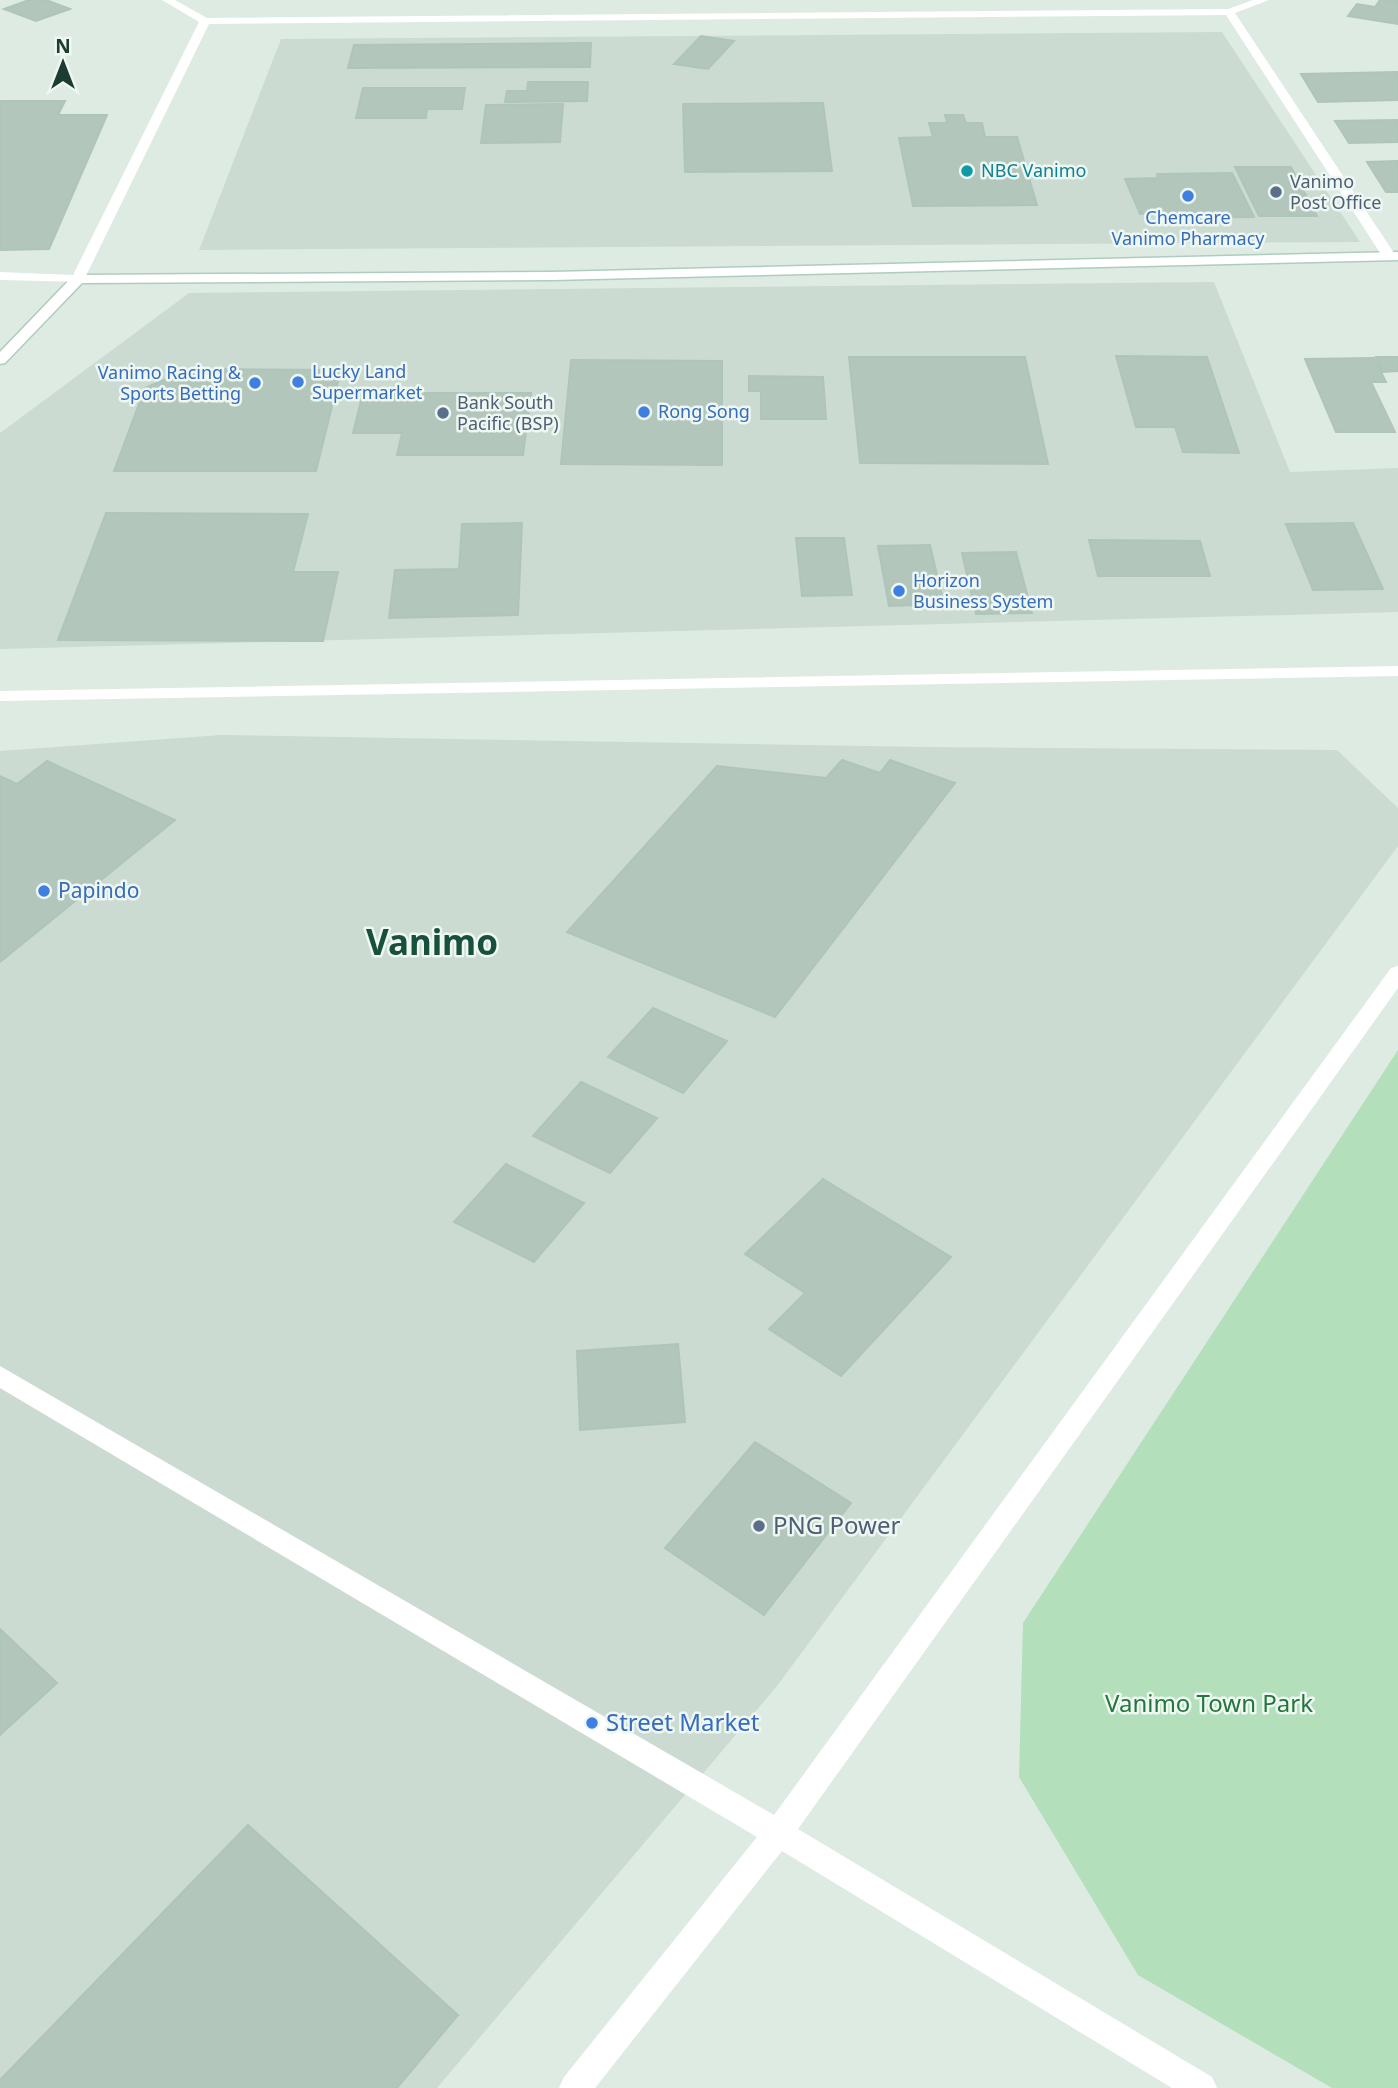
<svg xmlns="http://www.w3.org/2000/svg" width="1398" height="2088" font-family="'Noto Sans',sans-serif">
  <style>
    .built { fill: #cbdbd2 }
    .green { fill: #b3dfbb }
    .building { fill: #b2c6bc; stroke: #afc5ba; stroke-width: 2 }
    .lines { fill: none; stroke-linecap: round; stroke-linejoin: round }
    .secondary-casing { stroke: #afccbf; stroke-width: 3 }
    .street { fill: #fff; fill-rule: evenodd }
    .secondary { fill: #fff; fill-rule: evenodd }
    .culture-dot { fill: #0f9aa8; stroke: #eef7f2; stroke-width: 2.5 }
    .service-dot { fill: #5c6f8a; stroke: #eef7f2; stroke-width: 2.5 }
    .shop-dot { fill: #3f7fe0; stroke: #eef7f2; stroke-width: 2.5 }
    .labels { text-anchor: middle; stroke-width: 5; stroke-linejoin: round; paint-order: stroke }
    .far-culture-label { font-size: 18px; fill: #0d838f; stroke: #eef7f2; text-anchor: start }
    .far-service-label { font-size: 18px; fill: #4e5e75; stroke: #eef7f2; text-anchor: start }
    .far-shop-label { font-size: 18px; fill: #366cbe; stroke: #eef7f2; text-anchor: start }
    .shop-label { font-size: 21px; fill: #366cbe; stroke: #eef7f2; text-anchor: start }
    .near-service-label { font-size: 24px; fill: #4e5e75; stroke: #eef7f2; text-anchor: start }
    .near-park-label { font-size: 24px; fill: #23773c; stroke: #eef7f2 }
    .near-shop-label { font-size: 24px; fill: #366cbe; stroke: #eef7f2; text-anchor: start }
    .town-label { font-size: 35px; font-weight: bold; fill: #17503d; stroke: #eef7f2 }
  </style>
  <rect width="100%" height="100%" fill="#ddebe3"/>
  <path class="built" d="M 1222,32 L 1360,242 L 199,250 L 281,39 Z
    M 1214,282 L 1290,472 L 1398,468 L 1398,612 L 0,649 L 0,433 L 189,293 Z
    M 221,735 L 925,747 L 1337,750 L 1398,808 L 1398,846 L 777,1686 L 437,2088 L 0,2088 L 0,751 Z"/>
  <path class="green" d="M 1398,1050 L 1398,2088 L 1332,2088 L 1138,1975 L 1019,1777 L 1023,1623 Z"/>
  <path class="building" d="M 29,0 L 46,0 L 70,9 L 36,21 L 4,9 Z
    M 1380,0 L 1398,1 L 1398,24 L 1348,16 L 1357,4 L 1375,7 Z
    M 701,36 L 734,41 L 708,69 L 674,64 Z
    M 591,43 L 590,67 L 348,68 L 354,45 Z
    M 1398,72 L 1398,100 L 1318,102 L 1301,74 Z
    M 528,82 L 588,82 L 587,101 L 505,102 L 507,91 L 527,91 Z
    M 363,88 L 465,88 L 462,109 L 427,109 L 426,118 L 356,118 Z
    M 0,101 L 65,101 L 58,115 L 107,115 L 49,249 L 0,250 Z
    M 823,103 L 832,171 L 685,172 L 683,104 Z
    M 563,104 L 560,142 L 481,143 L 486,105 Z
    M 945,115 L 963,115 L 966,123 L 982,123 L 985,137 L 1017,137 L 1037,205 L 913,206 L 899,138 L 933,137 L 929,123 L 947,123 Z
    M 1398,120 L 1398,142 L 1349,143 L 1335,121 Z
    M 1398,161 L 1398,192 L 1386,192 L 1367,162 Z
    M 1235,167 L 1291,167 L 1317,216 L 1259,216 Z
    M 1232,173 L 1254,217 L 1172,218 L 1171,213 L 1140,214 L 1125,179 L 1158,178 L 1157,174 Z
    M 1116,356 L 1207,357 L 1239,453 L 1183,452 L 1175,427 L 1136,427 Z
    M 849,357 L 1025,357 L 1048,464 L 860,463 Z
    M 1376,357 L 1398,357 L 1398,371 L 1383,372 Z
    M 1374,358 L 1386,382 L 1371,382 L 1395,432 L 1336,432 L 1305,359 Z
    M 571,360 L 722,361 L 722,465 L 561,464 Z
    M 189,369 L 341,370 L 316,471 L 114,471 L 145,388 Z
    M 749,376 L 823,377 L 826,419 L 761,419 L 761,391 L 749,391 Z
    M 363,393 L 531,393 L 523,455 L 397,455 L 402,433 L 353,433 Z
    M 106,513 L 308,514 L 293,572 L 338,572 L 323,641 L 58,640 Z
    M 522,523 L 518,615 L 389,618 L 395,570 L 459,569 L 462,524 Z
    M 1353,523 L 1383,589 L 1313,590 L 1286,524 Z
    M 796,538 L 844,538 L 852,595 L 802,596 Z
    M 1089,540 L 1200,541 L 1210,576 L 1098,576 Z
    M 930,545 L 944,604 L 889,606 L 878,546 Z
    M 1016,552 L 1032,613 L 976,614 L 962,553 Z
    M 842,760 L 880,773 L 890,760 L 955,783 L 775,1017 L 567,932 L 717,766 L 826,778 Z
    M 47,761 L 175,820 L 0,962 L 0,776 L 17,784 Z
    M 653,1008 L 727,1041 L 683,1093 L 608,1057 Z
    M 581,1082 L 657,1118 L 610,1173 L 533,1136 Z
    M 506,1164 L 584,1203 L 534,1262 L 454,1222 Z
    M 823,1179 L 951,1257 L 841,1376 L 769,1329 L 805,1293 L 745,1254 Z
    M 678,1344 L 685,1422 L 580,1430 L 577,1351 Z
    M 755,1442 L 851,1503 L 764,1615 L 665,1548 Z
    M 0,1629 L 57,1683 L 0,1735 Z
    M 248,1825 L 458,2015 L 397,2088 L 0,2088 L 0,2080 Z"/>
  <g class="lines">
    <g class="secondary-casing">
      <path id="secondary" d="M 1398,252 L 1398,260 L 552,280 L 82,283 L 5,363 L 0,364 L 0,352 L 73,276 L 78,275 L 552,272 Z"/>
    </g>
    <path class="street" d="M 162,0 L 175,0 L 207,18 L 1228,9 L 1253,0 L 1269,0 L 1235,13 L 1396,256 L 1384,259 L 1226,15 L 209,24 L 83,282 L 0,280 L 0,272 L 73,275 L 199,22 Z
      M 1398,666 L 1398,676 L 0,701 L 0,691 Z
      M 1398,966 L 1398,988 L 798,1829 L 1212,2077 L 1217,2088 L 1172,2088 L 782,1851 L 595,2088 L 559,2088 L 564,2077 L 757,1837 L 0,1388 L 0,1366 L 774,1815 L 1391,968 Z"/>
    <use href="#secondary" class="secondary"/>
  </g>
  <circle class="culture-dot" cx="967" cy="171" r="7"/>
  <g class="service-dot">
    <circle cx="1276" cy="192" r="7"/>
    <circle cx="443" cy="413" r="7"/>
    <circle cx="759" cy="1526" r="7"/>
  </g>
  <g class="shop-dot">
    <circle cx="1188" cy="196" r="7"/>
    <circle cx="298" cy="382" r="7"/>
    <circle cx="255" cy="383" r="7"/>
    <circle cx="644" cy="412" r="7"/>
    <circle cx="899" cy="591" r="7"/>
    <circle cx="44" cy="891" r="7"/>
    <circle cx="592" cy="1723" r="7"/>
  </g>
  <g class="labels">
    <g class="far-culture-label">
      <text x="981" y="177">NBC Vanimo</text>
    </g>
    <g class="far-service-label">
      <text x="1290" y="188">Vanimo<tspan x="1290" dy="21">Post Office</tspan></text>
      <text x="457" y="409">Bank South<tspan x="457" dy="21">Pacific (BSP)</tspan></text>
    </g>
    <g class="far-shop-label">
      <text x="1188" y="224" text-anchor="middle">Chemcare<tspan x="1188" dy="21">Vanimo Pharmacy</tspan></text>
      <text x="312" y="378">Lucky Land<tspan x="312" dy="21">Supermarket</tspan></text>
      <text x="241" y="379" text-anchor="end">Vanimo Racing &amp;<tspan x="241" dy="21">Sports Betting</tspan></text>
      <text x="658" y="418">Rong Song</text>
      <text x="913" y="587">Horizon<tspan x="913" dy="21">Business System</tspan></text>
    </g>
    <g class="shop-label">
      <text x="58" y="898">Papindo</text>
    </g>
    <g class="near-service-label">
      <text x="773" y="1534">PNG Power</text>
    </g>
    <g class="near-park-label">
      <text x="1209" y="1712">Vanimo Town Park</text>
    </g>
    <g class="near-shop-label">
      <text x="606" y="1731">Street Market</text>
    </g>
    <g class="town-label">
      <text x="432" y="955">Vanimo</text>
    </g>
  </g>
  <g transform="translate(63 63)" stroke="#eef7f2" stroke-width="5" paint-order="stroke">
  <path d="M0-5L12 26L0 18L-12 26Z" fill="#1d3c31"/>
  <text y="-10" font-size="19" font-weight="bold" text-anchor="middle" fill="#1d3c31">N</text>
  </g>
</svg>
